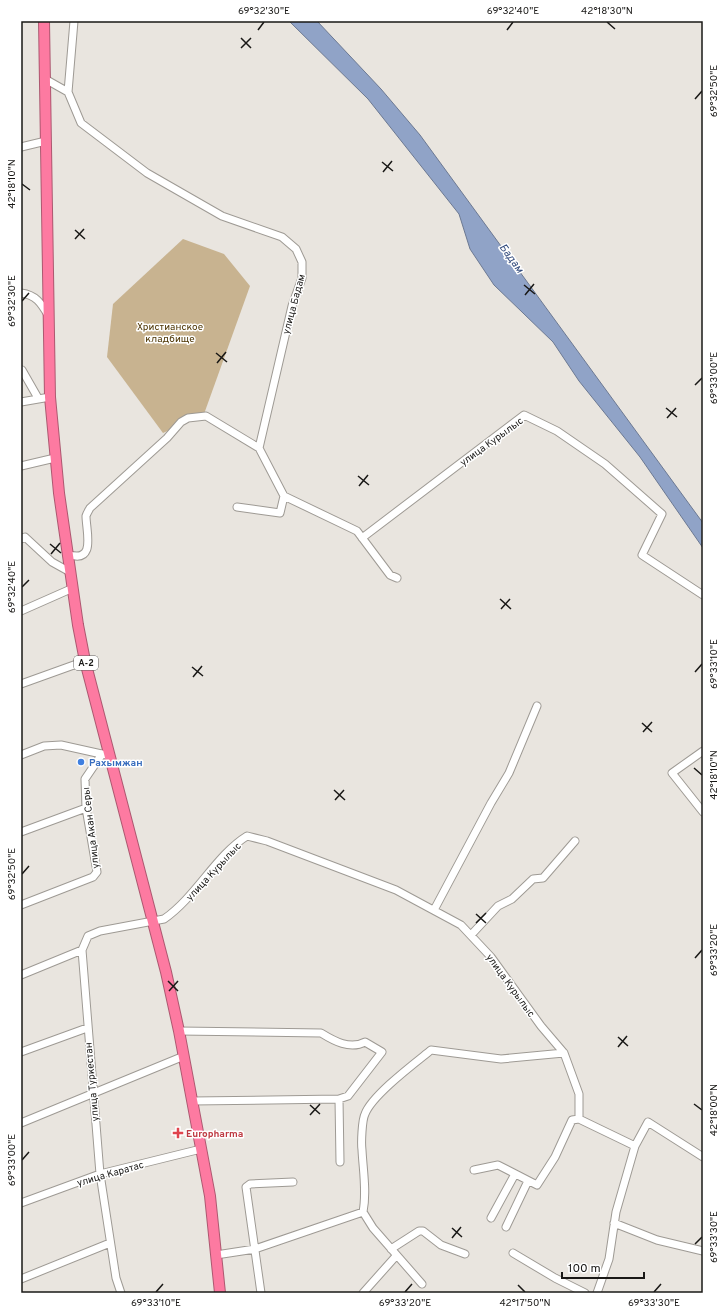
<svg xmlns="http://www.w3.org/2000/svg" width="724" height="1314" font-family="Overpass,sans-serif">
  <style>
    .green { fill: #c8b390 }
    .water { fill: #90a3c7; stroke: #6c7992 }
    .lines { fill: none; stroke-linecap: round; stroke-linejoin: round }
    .minor-casing { stroke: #9e9a94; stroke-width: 9 }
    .highway-casing { stroke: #ad5870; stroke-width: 12 }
    .minor { stroke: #fff; stroke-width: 7 }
    .highway { stroke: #fd7aa1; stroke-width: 10 }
    .ticks { fill: none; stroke: #191816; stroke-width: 1.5 }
    .shop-dot { fill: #3f7fe0; stroke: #fff; stroke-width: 1.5 }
    .health-dot { fill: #e0444e; stroke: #fff; stroke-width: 1.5 }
    .labels { text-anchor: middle; stroke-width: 3; stroke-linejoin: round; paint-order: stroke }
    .shield { fill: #fff; stroke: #5e5d5c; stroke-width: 1 }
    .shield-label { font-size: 9px; font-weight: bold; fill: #191816 }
    .street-label { font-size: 10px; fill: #191816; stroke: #fff }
    .park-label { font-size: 10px; fill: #4d3504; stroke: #fff }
    .shop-label { font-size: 10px; font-weight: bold; fill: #366cbe; stroke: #fff; text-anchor: start }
    .health-label { font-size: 10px; font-weight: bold; fill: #be3a42; stroke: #fff; text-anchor: start }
    .water-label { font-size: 11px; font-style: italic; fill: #354d7e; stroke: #fff }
    .neatline { fill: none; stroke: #191816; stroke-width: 1.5 }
    .ticks-label { font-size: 10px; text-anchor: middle; fill: #191816 }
  </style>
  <rect width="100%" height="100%" fill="#e9e5df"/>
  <path class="green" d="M 183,239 L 224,254 L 250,286 L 204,414 L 163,433 L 107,357 L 113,304 Z"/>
  <path class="water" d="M 289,21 L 317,21 L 381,89 L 420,135 L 703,523 L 703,548 L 640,457 L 579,381 L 553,342 L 494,285 L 470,249 L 459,214 L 368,99 Z"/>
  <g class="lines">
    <g class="minor-casing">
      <path id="minor" d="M 45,79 L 68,92 L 81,123 L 147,173 L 222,216 L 282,237 L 296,249 L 302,262 L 302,278 L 292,306 L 259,448 L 284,496 L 357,531 L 390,575 L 397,578
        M 68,92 L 74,21
        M 21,147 L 46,141
        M 21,293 C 36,295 41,303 48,315
        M 22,370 L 38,398
        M 21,402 L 50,397
        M 21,466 L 55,458
        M 237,507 L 280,513 L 284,496
        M 362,538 L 524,415 L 557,431 L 605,464 L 662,514 L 642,555 L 703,595
        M 21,539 L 25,537 L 52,562 L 70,572
        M 67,554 C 97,565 86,531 86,516 C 87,513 89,510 90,508 L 167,438 L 181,422 L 188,418 L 206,416 L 259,448
        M 21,611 L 73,588
        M 21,684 L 85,661
        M 703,751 L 672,773 L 703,812
        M 21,755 L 44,746 L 61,745 L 106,755
        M 21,832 L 86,808
        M 21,905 L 93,877 L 97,872 L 86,808 L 85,779 L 102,754
        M 434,910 L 491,803 L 509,773 L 537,706
        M 471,935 L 498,906 L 512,899 L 533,879 L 543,878 L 575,841
        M 21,975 L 82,950
        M 179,1031 L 321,1033 C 334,1041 350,1050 365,1042 L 382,1052 L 348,1096 L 339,1099
        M 21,1052 L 87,1028
        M 192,1101 L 339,1099 L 340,1162
        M 21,1123 L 184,1056
        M 635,1146 L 648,1122 L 703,1157
        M 474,1170 L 498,1165 L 537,1185 L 555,1157 L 572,1120 L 579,1119
        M 21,1203 L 100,1174 L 201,1149
        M 363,1212 C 367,1192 363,1170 362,1150 C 361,1143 362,1120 365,1114 C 372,1095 415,1063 431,1050 L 501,1059 L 564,1053
        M 491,1218 L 515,1174
        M 614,1223 L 657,1240 L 703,1251
        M 506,1227 L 528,1181
        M 391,1249 L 419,1231 L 423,1231 L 441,1245 L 465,1254
        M 513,1253 L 555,1278 L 585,1293
        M 216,1255 L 255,1249 L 363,1212 L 373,1228 L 422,1284
        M 21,1279 L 110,1243
        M 121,1293 L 116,1278 L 100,1174 L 82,950 L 88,936 L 100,931 L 164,919 C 196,897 216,855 247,836 L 267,841 L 396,890 L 461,925 L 491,957 L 541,1026 L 564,1053 L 579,1094 L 579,1119 L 635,1146 L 616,1212 L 609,1259 L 597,1293
        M 261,1293 L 246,1187 L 250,1184 L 293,1182
        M 363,1293 L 396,1256"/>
    </g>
    <g class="highway-casing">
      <path id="highway" d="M 44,21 L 50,397 L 59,493 L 78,625 L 85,661 L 166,972 L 179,1031 L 210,1196 L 220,1293"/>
    </g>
    <use href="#minor" class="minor"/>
    <use href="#highway" class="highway"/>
  </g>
  <path class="ticks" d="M 607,22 L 615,29M 258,30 L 264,22M 507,30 L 513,22M 241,38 L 251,48M 241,48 L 251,38M 695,99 L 702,91M 382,162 L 393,171M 383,172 L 392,161M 22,184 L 30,190M 75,230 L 85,239M 75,239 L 84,229M 524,285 L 535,294M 525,295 L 534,284M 22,301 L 29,293M 216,353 L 227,362M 217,363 L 226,352M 695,385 L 702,378M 666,408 L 677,417M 667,418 L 676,408M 358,476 L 369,485M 359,486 L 368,475M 50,544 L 61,553M 51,554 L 60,543M 22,587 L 29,580M 500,599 L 511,609M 501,609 L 510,599M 192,667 L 203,676M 695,672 L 702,664M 193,677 L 202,666M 642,723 L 652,732M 643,732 L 652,722M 694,768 L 702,775M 334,790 L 345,800M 335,800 L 344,790M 22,874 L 29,866M 476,914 L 486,923M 476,923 L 486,913M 695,958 L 702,950M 168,981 L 178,991M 169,991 L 178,981M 618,1037 L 628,1046M 618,1047 L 627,1036M 694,1104 L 702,1110M 310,1105 L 320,1114M 310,1115 L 320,1104M 22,1160 L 29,1152M 452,1228 L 462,1237M 452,1238 L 461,1227M 695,1244 L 702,1237M 518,1285 L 525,1292M 156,1292 L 163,1284M 405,1292 L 412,1284M 654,1292 L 661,1284"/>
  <circle class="shop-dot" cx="81" cy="762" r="4"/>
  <path class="health-dot" d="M176 1127h4v4h4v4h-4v4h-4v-4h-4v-4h4z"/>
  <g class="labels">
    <rect class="shield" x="74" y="656" width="24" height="14" rx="3"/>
    <g class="shield-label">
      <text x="86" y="666">A-2</text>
    </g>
    <g class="street-label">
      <text transform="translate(293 304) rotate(-75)" y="4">улица Бадам</text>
      <text transform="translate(491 441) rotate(-36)" y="4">улица Курылыс</text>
      <text transform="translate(90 828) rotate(-97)" y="4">улица Акан Серы</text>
      <text transform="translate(213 871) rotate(-47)" y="4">улица Курылыс</text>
      <text transform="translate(511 985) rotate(54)" y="4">улица Курылыс</text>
      <text transform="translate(91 1082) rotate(-95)" y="4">улица Туркестан</text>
      <text transform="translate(110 1173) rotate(-16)" y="4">улица Каратас</text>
    </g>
    <g class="park-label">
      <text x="170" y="330">Христианское<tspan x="170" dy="12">кладбище</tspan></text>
    </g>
    <g class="shop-label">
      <text x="89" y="766">Рахымжан</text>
    </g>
    <g class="health-label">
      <text x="186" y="1137">Europharma</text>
    </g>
    <g class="water-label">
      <text transform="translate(512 258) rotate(54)" y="4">Бадам</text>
    </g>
  </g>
  <rect width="724" height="1314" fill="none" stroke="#ffffff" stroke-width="44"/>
  <path d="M562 1272v6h82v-6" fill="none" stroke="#191816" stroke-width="2"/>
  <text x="568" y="1272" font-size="12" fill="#191816" stroke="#ffffff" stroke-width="3" paint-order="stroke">100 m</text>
  <rect x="22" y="22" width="680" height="1270" class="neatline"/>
  <g class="ticks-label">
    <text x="264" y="14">69°32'30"E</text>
    <text x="513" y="14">69°32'40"E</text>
    <text x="607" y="14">42°18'30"N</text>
    <text transform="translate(713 91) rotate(-90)" y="4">69°32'50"E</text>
    <text transform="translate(11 184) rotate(-90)" y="4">42°18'10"N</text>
    <text transform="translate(11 301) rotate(-90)" y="4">69°32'30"E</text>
    <text transform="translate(713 378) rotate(-90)" y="4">69°33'00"E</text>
    <text transform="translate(11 587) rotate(-90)" y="4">69°32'40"E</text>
    <text transform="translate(713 664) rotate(-90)" y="4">69°33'10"E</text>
    <text transform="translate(713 775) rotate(-90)" y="4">42°18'10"N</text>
    <text transform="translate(11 874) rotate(-90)" y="4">69°32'50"E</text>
    <text transform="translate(713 950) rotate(-90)" y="4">69°33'20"E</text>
    <text transform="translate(713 1110) rotate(-90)" y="4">42°18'00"N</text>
    <text transform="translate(11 1160) rotate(-90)" y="4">69°33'00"E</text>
    <text transform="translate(713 1237) rotate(-90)" y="4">69°33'30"E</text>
    <text x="156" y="1306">69°33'10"E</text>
    <text x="405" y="1306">69°33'20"E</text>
    <text x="525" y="1306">42°17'50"N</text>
    <text x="654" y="1306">69°33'30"E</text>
  </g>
</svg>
